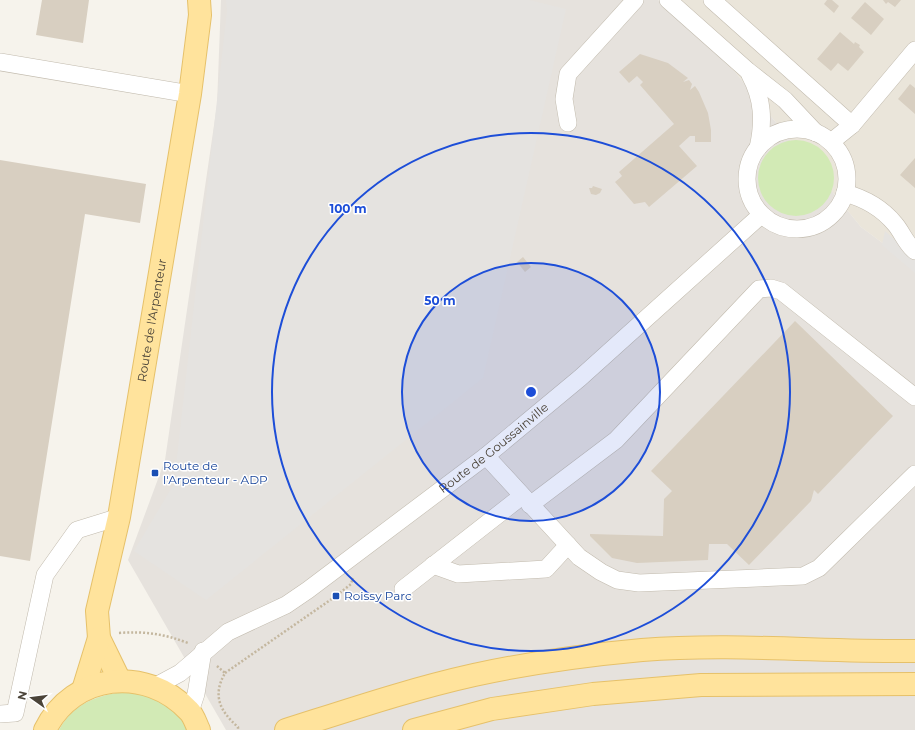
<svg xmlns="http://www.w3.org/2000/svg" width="915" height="730" font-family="Montserrat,sans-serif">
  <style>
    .residential { fill: #eae5da }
    .industrial { fill: #e6e2dd }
    .green { fill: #d2eab5 }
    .parking { fill: #e5e3e0 }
    .building { fill: #d8cfc1 }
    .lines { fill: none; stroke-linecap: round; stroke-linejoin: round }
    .minor-casing { stroke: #c2bbae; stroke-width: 18 }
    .major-casing { stroke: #e6c16a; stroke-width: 24 }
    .path { stroke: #c4b79f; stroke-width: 2.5; stroke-dasharray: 2 2; stroke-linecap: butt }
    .minor { stroke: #fff; stroke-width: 17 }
    .major { stroke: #ffe39c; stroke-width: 22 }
    .ring { fill: none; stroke: #1d4ed8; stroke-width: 2 }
    .transit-dot { fill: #1a4fb4; stroke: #fff; stroke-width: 1.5 }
    .labels { text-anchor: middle; stroke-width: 3; stroke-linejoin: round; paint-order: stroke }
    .street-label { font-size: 12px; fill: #4b4439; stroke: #fff }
    .transit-label { font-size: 12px; fill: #164399; stroke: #fff; text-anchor: start }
    .centre { fill: #1d4ed8; stroke: #fff; stroke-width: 2 }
    .ring-label { font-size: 12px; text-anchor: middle; font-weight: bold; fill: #1d4ed8; stroke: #fff; stroke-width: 3; stroke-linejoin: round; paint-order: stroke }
  </style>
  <rect width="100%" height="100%" fill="#f6f3ec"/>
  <path class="residential" d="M 658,0 L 915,0 L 915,267 L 861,227 L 735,72 Z"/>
  <path class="industrial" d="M 221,0 L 658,0 L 735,72 L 861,227 L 915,267 L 915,730 L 226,730 L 128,560 L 165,460 L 217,105 Z"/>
  <path class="green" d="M758 178a38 38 0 1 1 76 0a38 38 0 1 1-76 0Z
    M 128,691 C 153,697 177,705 190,730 L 59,730 C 74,702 99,695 128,691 Z"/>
  <path class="parking" d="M 226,0 L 529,0 L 566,9 L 483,378 L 206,600 L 134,551 L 174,484 L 227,11 Z
    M 885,231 L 915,257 L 915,273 L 882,245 Z"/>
  <path class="building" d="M 42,0 L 89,0 L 83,43 L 36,35 Z
    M 827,0 L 832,0 L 839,6 L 834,13 L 824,4 Z
    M 883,0 L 901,0 L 895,7 L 888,2 L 886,4 Z
    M 865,2 L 884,19 L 871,35 L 851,18 Z
    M 840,32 L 854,44 L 855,42 L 860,45 L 859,47 L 864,52 L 848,71 L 838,63 L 831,71 L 817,59 Z
    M 640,54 L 668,63 L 688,78 L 683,82 L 689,80 L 692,84 L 690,90 L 695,86 L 699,92 L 708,113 L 711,130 L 711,142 L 695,142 L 695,136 L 690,136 L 679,146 L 697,166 L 649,207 L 645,202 L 634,204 L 615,182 L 622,176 L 619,172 L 674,124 L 640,85 L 643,82 L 637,76 L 629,83 L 619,72 Z
    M 910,84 L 915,88 L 915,114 L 898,99 Z
    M 915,158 L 915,188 L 900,175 Z
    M 0,160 L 146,184 L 140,223 L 85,214 L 30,561 L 0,556 Z
    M 593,186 L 602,189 L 600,193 L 596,195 L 591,194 L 589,188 L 592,188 Z
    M 523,257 L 531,267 L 525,272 L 517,262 Z
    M 795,321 L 893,416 L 818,494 L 814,490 L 811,501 L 749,565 L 727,544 L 709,544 L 708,560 L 637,563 L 612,558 L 590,536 L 590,534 L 663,536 L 664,499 L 672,491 L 651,471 Z"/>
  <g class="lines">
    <g class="minor-casing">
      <g id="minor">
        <path d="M 668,0 L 748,71 L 785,100 L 816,133"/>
        <path d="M 712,0 L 852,125"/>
        <path d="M 0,62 L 190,94"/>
        <path d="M 750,75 C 763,99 764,121 758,148"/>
        <path d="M 568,123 L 564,99 L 568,74 L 635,0"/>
        <circle cx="797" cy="179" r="50"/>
        <path d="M 831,142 L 852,125 L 915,50"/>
        <path d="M 845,193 C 863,198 882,208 895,224 C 902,232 906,244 915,251"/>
        <path d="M 486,456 L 579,557 L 601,572 L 617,580 L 639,583 L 803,576 L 819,568 L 915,474"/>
        <path d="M 530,505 L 616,440 L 759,289 L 771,288 L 781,291 L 915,397"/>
        <path d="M 433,565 L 458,574 L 546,569 L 568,545"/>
        <path d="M 403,589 L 522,496"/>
        <path id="s1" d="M 154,687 L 180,673 L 228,632 L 286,605 L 308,590 L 486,456 L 580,378 L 761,215"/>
        <path d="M 190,712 L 196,694 L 203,651"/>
        <path d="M 0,714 L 15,713 L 45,575 L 77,530 L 119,517"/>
      </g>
    </g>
    <g class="major-casing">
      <g id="major">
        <path id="s2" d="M 120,681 L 99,638 L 97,611 L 119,517 L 190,94 L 200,15 L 199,0"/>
        <path d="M 83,690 L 99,638"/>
        <path d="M 45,730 C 73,673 146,665 189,711 C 194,716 196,724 199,730"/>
        <path d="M 286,730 C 349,710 411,689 474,675 C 529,663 587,655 642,650 C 733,643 824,652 915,651"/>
        <path d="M 414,730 L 492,709 L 593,694 L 701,685 L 915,684"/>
      </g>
    </g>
    <path class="path" d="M 119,633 C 145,631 164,634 188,643
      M 217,666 L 225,673 C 212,696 220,711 238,727 L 238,730
      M 225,673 L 336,596 L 351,584 L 353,578"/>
    <use href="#minor" class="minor"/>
    <use href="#major" class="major"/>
  </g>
  <circle cx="531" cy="392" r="129" fill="#1d4ed8" fill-opacity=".12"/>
  <g class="ring">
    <circle cx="531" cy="392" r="129"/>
    <circle cx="531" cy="392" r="259"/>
  </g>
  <g class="transit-dot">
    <rect x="151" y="469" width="8" height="8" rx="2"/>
    <rect x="332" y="592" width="8" height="8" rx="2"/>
  </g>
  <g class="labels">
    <g class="street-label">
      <text dy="4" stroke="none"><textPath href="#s2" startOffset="371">Route de l'Arpenteur</textPath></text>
      <text dy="4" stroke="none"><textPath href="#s1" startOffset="417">Route de Goussainville</textPath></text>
    </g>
    <g class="transit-label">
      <text x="163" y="470">Route de<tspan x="163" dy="14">l'Arpenteur - ADP</tspan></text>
      <text x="344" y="600">Roissy Parc</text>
    </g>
  </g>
  <circle cx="531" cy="392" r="6" class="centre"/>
  <g class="ring-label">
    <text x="348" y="213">100 m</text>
    <text x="440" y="305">50 m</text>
  </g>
  <g transform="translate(32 698) rotate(284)" stroke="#ffffff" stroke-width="3" paint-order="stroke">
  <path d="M0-3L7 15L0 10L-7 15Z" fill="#4b4439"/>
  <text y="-6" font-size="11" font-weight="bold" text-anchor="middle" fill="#4b4439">N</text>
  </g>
</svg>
